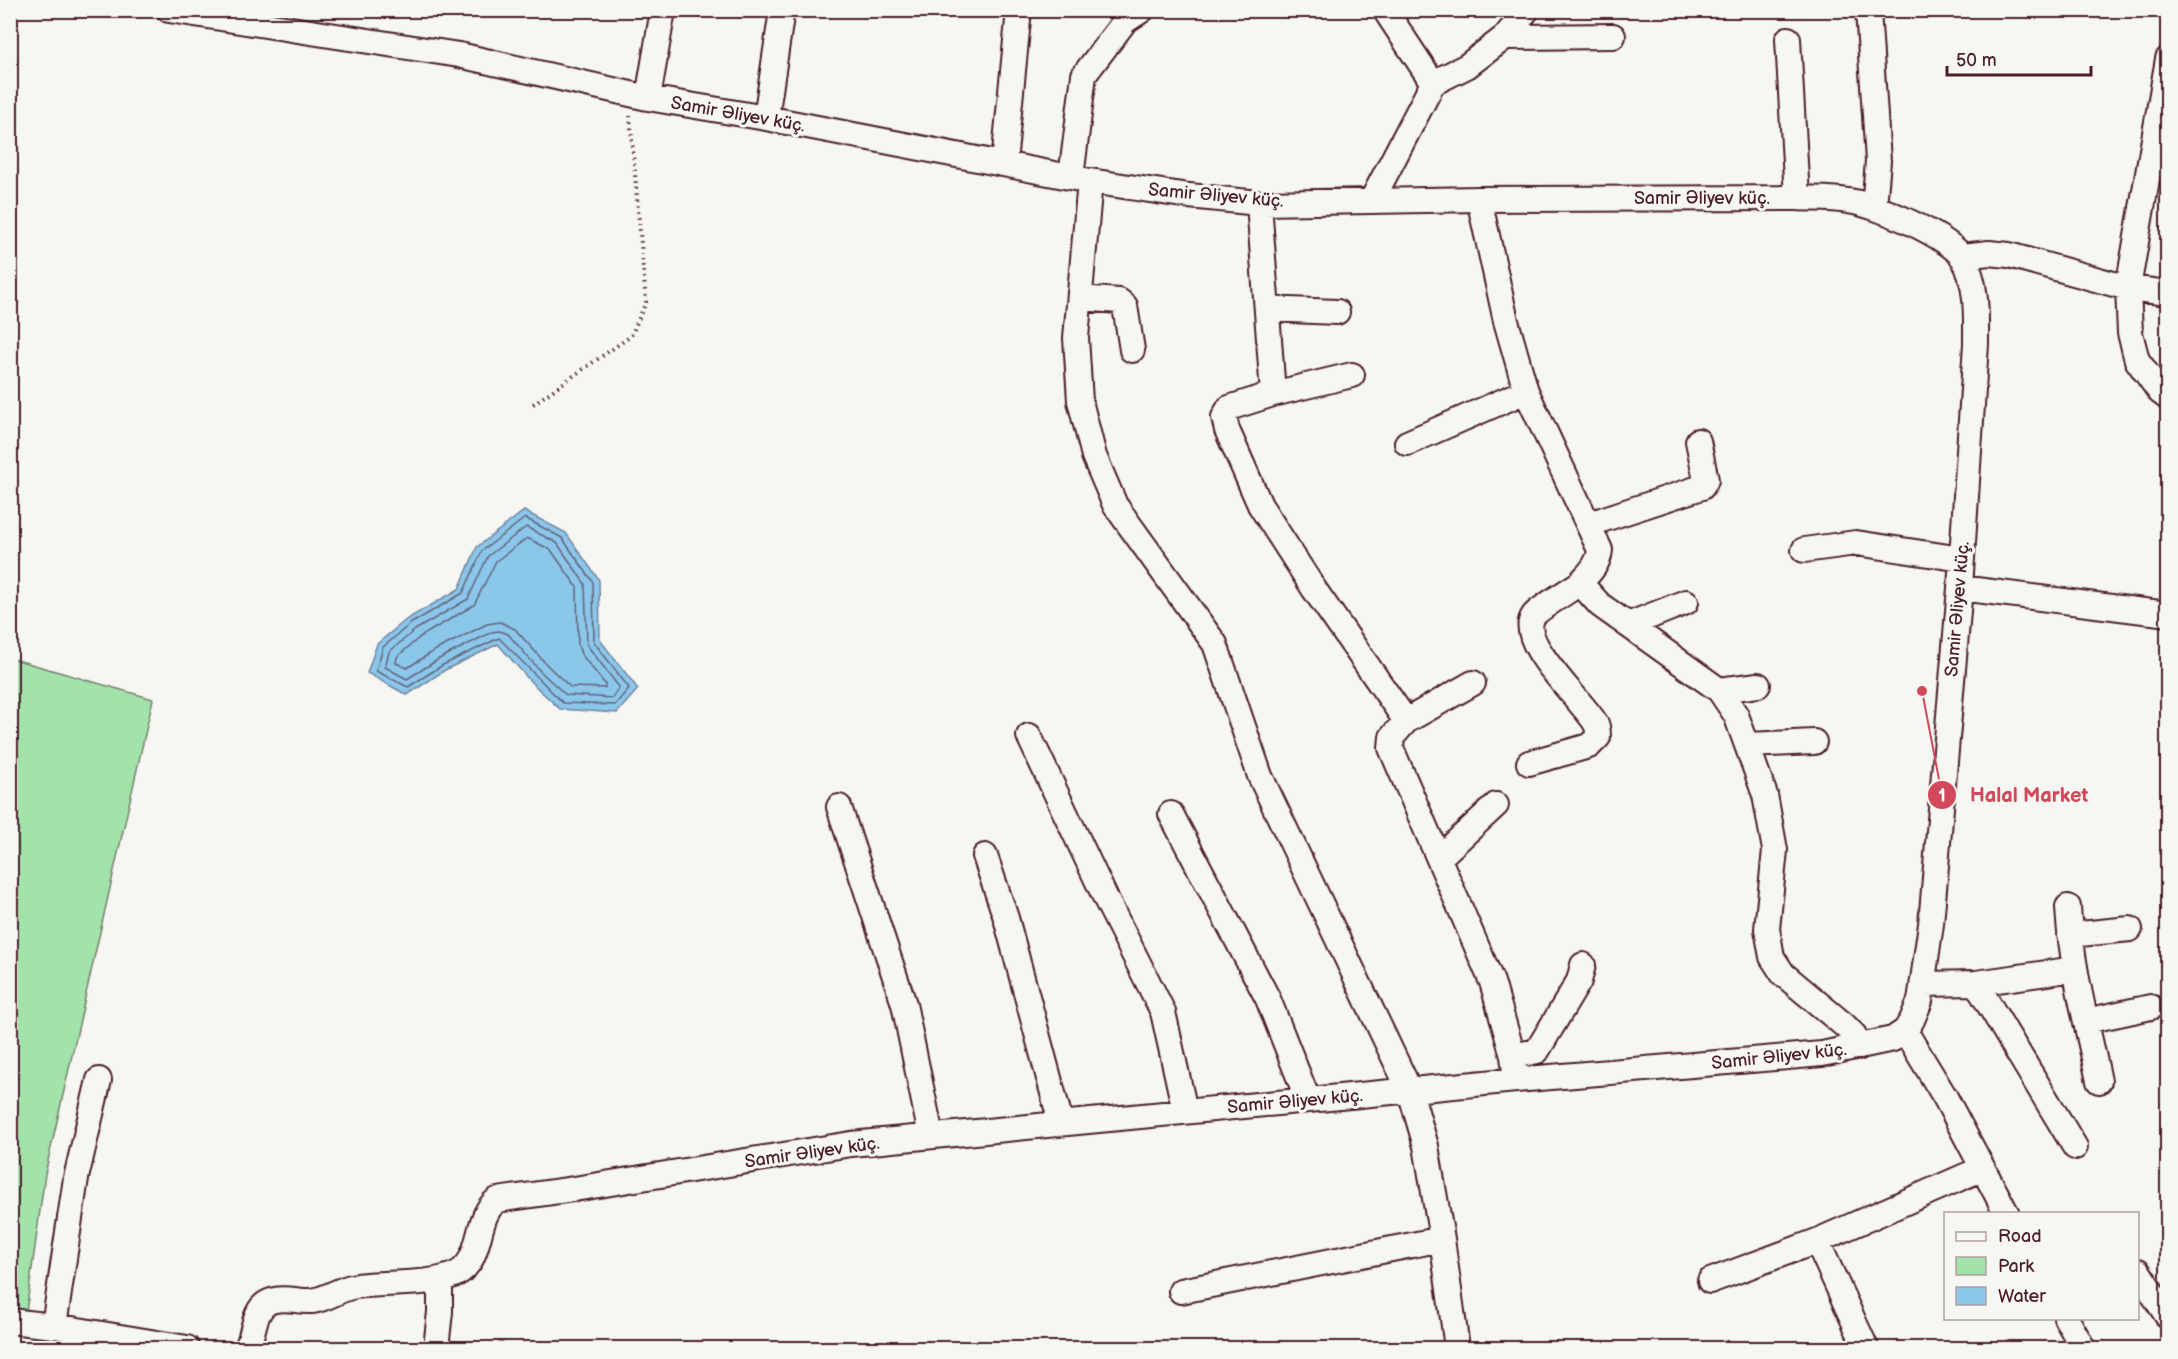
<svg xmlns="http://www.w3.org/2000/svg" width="2178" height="1359" font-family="'Balsamiq Sans',sans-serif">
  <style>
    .green { fill: #a2e3ac; stroke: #76816c; stroke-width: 1.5 }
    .water { fill: #8bc7eb; stroke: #71849e; stroke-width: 1.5 }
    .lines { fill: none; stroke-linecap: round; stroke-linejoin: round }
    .shore { stroke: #646278; stroke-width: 1.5 }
    .minor-casing { stroke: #4a1f2b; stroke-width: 28 }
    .path { stroke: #4a1f2b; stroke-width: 4; stroke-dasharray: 1.5 4.5; stroke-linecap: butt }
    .minor { stroke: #f6f6f2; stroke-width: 24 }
    .labels { text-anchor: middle; stroke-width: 6; stroke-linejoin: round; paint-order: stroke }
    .street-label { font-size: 18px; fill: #4a1f2b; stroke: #f6f6f2 }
    .leader { fill: none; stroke: #d1495b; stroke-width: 2 }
    .callout-dot { fill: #d1495b; stroke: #f6f6f2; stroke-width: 2 }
    .mark-label { font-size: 18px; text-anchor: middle; font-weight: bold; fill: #fff }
    .callout-label { font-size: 20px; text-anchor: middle; font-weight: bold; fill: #d1495b; stroke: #f6f6f2; stroke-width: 6; stroke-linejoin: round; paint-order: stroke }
  </style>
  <rect width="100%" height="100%" fill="#f6f6f2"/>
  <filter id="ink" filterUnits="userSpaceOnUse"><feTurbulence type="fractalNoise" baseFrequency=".0167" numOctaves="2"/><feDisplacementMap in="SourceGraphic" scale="12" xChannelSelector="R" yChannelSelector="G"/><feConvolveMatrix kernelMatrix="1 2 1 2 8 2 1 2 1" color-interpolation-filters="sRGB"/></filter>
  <g filter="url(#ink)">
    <path class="green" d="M 10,658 L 153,699 L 45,1174 L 26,1312 L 10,1309 Z"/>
    <path class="water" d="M 524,511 L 566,533 L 599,580 L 600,640 L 638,689 L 617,713 L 560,709 L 531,682 L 498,644 L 445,670 L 407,695 L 367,673 L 377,644 L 407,619 L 459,589 L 477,547 Z"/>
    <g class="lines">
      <path class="shore" d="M 525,518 L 562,538 L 593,582 L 594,642 L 629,688 L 615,705 L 563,703 L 499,638 L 443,665 L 408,687 L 376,671 L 383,647 L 410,624 L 463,593 L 482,551 Z
        M 526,527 L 557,543 L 585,584 L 587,645 L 619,687 L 612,698 L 566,695 L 541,672 L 508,634 L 499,631 L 492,632 L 439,659 L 407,679 L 385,667 L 389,652 L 415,630 L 468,599 L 488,556 Z
        M 527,538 L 551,550 L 577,587 L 578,645 L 581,654 L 605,684 L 605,688 L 570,687 L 548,666 L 515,629 L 500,622 L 487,624 L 434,651 L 407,668 L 396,663 L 397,657 L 420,637 L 474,605 L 496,561 Z"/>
      <g class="minor-casing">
        <path id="minor" d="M 169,10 L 459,55 L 648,98 L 766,118 L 1090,181 L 1189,196 L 1259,203 L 1479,199 L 1797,198 C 1814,199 1832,198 1848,201 C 1875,204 1949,236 1963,258 C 1978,283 1976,317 1976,344 L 1960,588 L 1931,924 L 1920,1001 L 1912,1020 L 1905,1031 L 1893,1039 L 1822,1054 L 1516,1080 L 851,1144 L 574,1189 L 497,1200 C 474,1217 484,1260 456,1274 C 430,1286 385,1282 356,1286 C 340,1288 328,1299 312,1301 C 298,1302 280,1295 267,1303 C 253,1311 254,1335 247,1348
          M 1385,10 L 1433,83
          M 1868,10 L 1878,161 L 1874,207
          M 1505,37 L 1613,36
          M 1788,39 L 1797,198
          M 2168,59 L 2128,288 L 2130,333 L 2137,360 L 2160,392 L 2168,398
          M 648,98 L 663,10
          M 766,118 L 782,10
          M 1004,163 L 1019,10
          M 1071,177 L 1084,75 L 1125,21 L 1142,10
          M 1090,181 L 1076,338 L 1080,401 L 1094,456 L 1115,505 L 1215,644 L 1260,776 L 1410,1091 L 1426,1146 L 1442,1239 L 1457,1348
          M 1479,199 L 1506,321 L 1526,391 L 1600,550 C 1599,564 1589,573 1580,583 L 1600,605 L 1719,690 L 1736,715 L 1765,795 L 1775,850 L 1767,929 L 1772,957 L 1783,974 L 1844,1025 L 1854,1035 L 1860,1047
          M 1372,200 L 1433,83 L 1467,66 L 1505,37 L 1527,10
          M 1259,203 L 1273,394 L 1229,408 L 1224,417 L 1227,430 L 1260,505 L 1314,589 L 1406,721 L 1392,737 L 1391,748 L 1492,982 L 1513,1056 L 1516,1080
          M 1962,256 L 1989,253 L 2009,255 L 2128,288 L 2168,293
          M 1080,298 L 1119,301 L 1125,306 L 1132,350
          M 1267,309 L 1337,312
          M 1273,394 L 1352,375
          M 1407,443 L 1526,391
          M 1589,524 L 1702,487 L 1706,480 L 1698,441
          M 1804,550 L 1856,543 L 1962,559
          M 1960,588 L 2168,614
          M 1628,625 L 1686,602
          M 1719,690 L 1758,685
          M 1406,721 L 1473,683
          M 1029,736 L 1107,901 L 1163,1012 L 1185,1111
          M 1747,745 L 1814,742
          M 1529,763 L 1589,746 L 1598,737 C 1598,733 1598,727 1596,724 C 1585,703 1514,641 1534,615 C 1540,608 1570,590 1580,583
          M 839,807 L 904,1004 L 931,1136
          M 1171,814 L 1268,999 L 1308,1100
          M 985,856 L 1006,918 L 1061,1123
          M 1440,857 L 1496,805
          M 2068,907 C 2071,966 2087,1024 2099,1081
          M 2070,935 L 2130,929
          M 1976,983 L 2075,1147
          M 1923,984 L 1976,983 L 2075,969
          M 2086,1021 L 2151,1007
          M 1905,1031 L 1945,1097 L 2007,1214
          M 1513,1056 L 1537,1051 L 1579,981 L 1583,965
          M 1817,1241 L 1866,1348
          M 2138,1271 L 2168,1317
          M 1710,1281 L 1817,1241 L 1981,1169
          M 1181,1291 L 1442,1239
          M 2066,1318 L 2083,1348
          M 10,1321 L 54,1326 L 187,1348
          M 54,1326 L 76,1178 L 99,1080
          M 436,1348 L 440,1312 L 440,1279"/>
      </g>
      <path class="path" d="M 533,404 L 631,336 L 646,302 L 630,116"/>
      <use href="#minor" class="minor"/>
    </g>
  </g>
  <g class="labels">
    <g class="street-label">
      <text transform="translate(738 114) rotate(10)" y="6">Samir Əliyev küç.</text>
      <text transform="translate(1216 195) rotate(5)" y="6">Samir Əliyev küç.</text>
      <text x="1702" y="204">Samir Əliyev küç.</text>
      <text transform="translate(1957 609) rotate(-85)" y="6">Samir Əliyev küç.</text>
      <text transform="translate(1779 1056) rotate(-6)" y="6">Samir Əliyev küç.</text>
      <text transform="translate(1295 1101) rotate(-5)" y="6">Samir Əliyev küç.</text>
      <text transform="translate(812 1152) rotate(-8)" y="6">Samir Əliyev küç.</text>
    </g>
  </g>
  <path class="leader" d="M1922 691L1942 795"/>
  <g class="callout-dot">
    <circle cx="1922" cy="691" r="6"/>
    <circle cx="1942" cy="795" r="15"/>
  </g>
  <g class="mark-label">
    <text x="1942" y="802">1</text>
  </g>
  <g class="callout-label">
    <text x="2029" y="802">Halal Market</text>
  </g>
  <rect width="2178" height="1359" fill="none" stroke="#f6f6f2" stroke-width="36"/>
  <rect x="18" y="18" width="2142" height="1323" fill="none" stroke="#4a1f2b" stroke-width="2" filter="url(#ink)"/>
  <rect x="1944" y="1212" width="195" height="108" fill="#f6f6f2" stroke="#b1a0a2" stroke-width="1.5"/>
  <rect x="1956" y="1232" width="30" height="9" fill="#f6f6f2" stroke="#b1a0a2" stroke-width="1.5"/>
  <text x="1998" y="1242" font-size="18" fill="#4a1f2b">Road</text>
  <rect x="1956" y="1257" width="30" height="18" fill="#a2e3ac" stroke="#b1a0a2" stroke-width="1.5"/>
  <text x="1998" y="1272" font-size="18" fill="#4a1f2b">Park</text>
  <rect x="1956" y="1287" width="30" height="18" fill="#8bc7eb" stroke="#b1a0a2" stroke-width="1.5"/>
  <text x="1998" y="1302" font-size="18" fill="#4a1f2b">Water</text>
  <path d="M1947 66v9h144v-9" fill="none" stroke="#4a1f2b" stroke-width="3"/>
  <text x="1956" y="66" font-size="18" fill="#4a1f2b" stroke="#f6f6f2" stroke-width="4.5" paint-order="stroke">50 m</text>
</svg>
